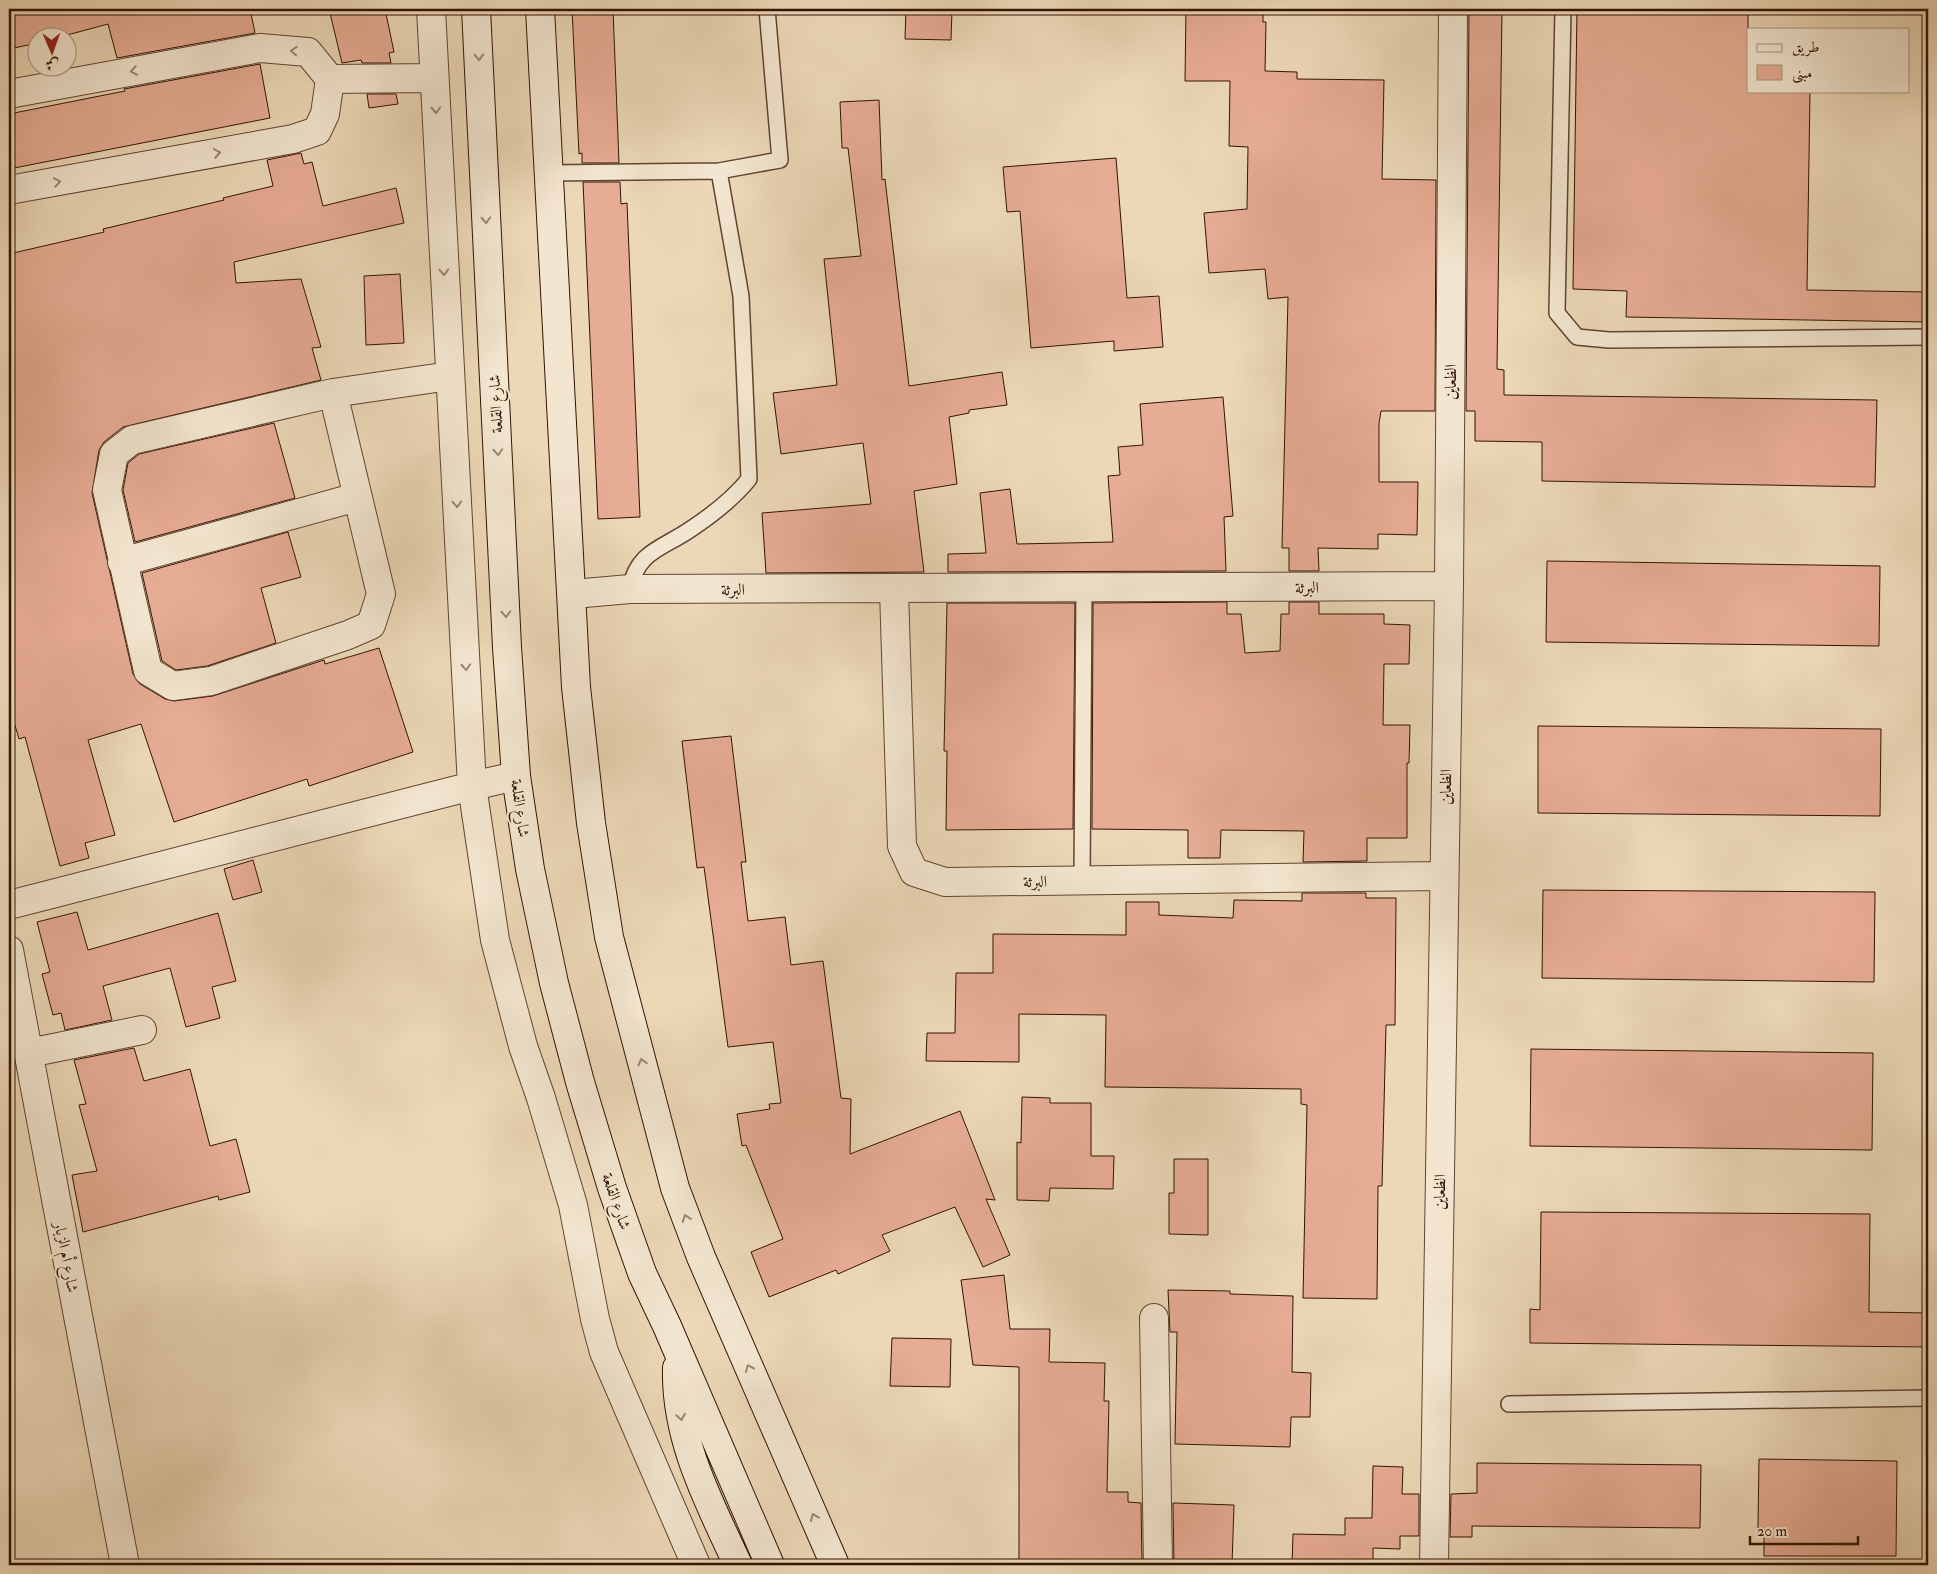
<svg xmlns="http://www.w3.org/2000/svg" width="1937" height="1574" font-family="'IM FELL Double Pica',Amiri,serif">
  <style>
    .building { fill: #e7ac94; stroke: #321303 }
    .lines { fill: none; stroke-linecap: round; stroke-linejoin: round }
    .service-casing { stroke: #604430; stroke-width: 18 }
    .minor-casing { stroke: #604430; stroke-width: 30 }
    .secondary-casing { stroke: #321303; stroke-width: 30 }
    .service { stroke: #f3e6d0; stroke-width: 15 }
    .minor { stroke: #f3e6d0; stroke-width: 28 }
    .secondary { stroke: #f3e6d0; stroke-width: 28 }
    .oneway { stroke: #9c8774 }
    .labels { text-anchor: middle; stroke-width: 4; stroke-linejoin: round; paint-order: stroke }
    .street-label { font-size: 16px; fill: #321303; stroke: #f3e6d0 }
  </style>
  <rect width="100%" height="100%" fill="#ecd8b7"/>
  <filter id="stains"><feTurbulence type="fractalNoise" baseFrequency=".004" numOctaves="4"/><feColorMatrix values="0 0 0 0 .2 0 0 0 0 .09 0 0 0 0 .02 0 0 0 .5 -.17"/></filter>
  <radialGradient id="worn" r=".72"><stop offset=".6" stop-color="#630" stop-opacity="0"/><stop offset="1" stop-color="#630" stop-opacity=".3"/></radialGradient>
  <path class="building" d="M 9,9 L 250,9 L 255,33 L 117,58 L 108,24 L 56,38 L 38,38 L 38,43 L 9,49 Z
    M 329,9 L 385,9 L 394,52 L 389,53 L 391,63 L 362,63 L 361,60 L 342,63 Z
    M 572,9 L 613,9 L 619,163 L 582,163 L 582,153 L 579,154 Z
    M 906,9 L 952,10 L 951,40 L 905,39 Z
    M 1186,9 L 1263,9 L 1263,22 L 1266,22 L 1265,71 L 1297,72 L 1297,79 L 1384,80 L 1382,179 L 1436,180 L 1435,411 L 1381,411 L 1379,423 L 1379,482 L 1418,482 L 1417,535 L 1378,534 L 1378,549 L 1318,548 L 1319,571 L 1289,571 L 1289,548 L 1282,548 L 1288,297 L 1268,299 L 1265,269 L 1209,273 L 1204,213 L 1247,209 L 1248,147 L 1229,146 L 1230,81 L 1185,81 Z
    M 1469,9 L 1502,9 L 1497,369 L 1504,370 L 1504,395 L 1877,400 L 1875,487 L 1542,481 L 1542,442 L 1475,441 L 1475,411 L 1466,411 Z
    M 1577,9 L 1748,9 L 1748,91 L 1810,91 L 1807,290 L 1928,292 L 1928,322 L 1626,317 L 1627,291 L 1573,289 Z
    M 260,64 L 270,118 L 9,169 L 9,114 L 125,91 L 124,89 Z
    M 367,94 L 396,94 L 398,104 L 369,108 Z
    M 879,100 L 882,180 L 885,179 L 909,386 L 1002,372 L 1007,405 L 969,410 L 969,413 L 949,417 L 957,484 L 914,491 L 924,572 L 766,573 L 762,513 L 871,504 L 863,443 L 781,454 L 773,393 L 837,385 L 824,259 L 861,256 L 848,148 L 842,148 L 840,102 Z
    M 301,153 L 304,164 L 312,162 L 323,206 L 396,188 L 404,223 L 234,262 L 236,283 L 301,279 L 321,347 L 312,348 L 321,380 L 123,427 L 104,442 L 99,450 L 92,493 L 133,674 L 140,684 L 165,699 L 174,701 L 213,696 L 324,660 L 325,664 L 379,648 L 413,752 L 309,786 L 307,779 L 174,822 L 141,724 L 88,740 L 115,835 L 85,843 L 89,858 L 60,866 L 25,737 L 19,739 L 9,705 L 9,254 L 104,232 L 103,229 L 224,200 L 223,198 L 273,186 L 267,160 Z
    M 1116,158 L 1127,298 L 1159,296 L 1163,347 L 1114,351 L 1114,341 L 1031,348 L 1020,211 L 1007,212 L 1003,167 Z
    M 583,182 L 620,182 L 621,204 L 627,203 L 640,517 L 598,519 Z
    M 400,274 L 404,343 L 366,345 L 364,276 Z
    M 1223,397 L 1233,516 L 1224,517 L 1226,571 L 948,572 L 948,554 L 986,553 L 980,493 L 1010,489 L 1017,544 L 1113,542 L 1108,476 L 1120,475 L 1118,447 L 1143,445 L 1140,404 Z
    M 274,423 L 295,498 L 135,542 L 123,490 L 128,463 L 139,454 Z
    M 288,532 L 301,577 L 261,588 L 276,643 L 207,666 L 176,670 L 162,661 L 142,573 Z
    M 1547,561 L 1880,566 L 1879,646 L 1546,642 Z
    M 1227,602 L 1227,614 L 1241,614 L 1245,653 L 1280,651 L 1281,614 L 1289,614 L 1289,602 L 1319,602 L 1319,614 L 1384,614 L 1384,624 L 1410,625 L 1409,664 L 1384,664 L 1383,725 L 1410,725 L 1409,763 L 1407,763 L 1407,838 L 1367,838 L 1367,861 L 1303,862 L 1304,831 L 1221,830 L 1220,858 L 1188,858 L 1188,830 L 1092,829 L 1093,603 Z
    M 947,603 L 1075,603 L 1073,829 L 946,830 L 947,751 L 944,751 Z
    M 1538,726 L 1881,729 L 1880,816 L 1538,813 Z
    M 731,736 L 746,862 L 741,862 L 748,921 L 785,917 L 791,965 L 823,961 L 841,1098 L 851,1099 L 850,1154 L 960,1111 L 995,1200 L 986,1199 L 1010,1255 L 983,1267 L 955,1207 L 882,1235 L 890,1251 L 838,1274 L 836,1270 L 769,1297 L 751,1252 L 783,1239 L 746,1145 L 742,1146 L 737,1114 L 770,1109 L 769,1104 L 781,1103 L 773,1042 L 728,1047 L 704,867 L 697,868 L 682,741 Z
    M 253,860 L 262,892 L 233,900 L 224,869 Z
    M 1543,890 L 1875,892 L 1874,982 L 1542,978 Z
    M 1302,893 L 1366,893 L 1366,898 L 1396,898 L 1395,1025 L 1386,1025 L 1382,1186 L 1378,1186 L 1377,1299 L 1303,1298 L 1307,1105 L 1301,1104 L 1301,1089 L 1105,1087 L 1106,1015 L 1019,1014 L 1019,1062 L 926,1061 L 927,1033 L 955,1033 L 956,973 L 993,973 L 993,934 L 1126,935 L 1126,902 L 1159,902 L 1159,915 L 1233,918 L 1234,900 L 1302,901 Z
    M 77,912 L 88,950 L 218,913 L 236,981 L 212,987 L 220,1018 L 186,1027 L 170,968 L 103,986 L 112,1020 L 65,1030 L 61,1013 L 53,1015 L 42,974 L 50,972 L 37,922 Z
    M 134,1048 L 144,1081 L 190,1069 L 210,1146 L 236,1139 L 250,1192 L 219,1200 L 218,1196 L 83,1232 L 72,1175 L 97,1171 L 79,1105 L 86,1104 L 74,1060 Z
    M 1531,1049 L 1873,1053 L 1872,1150 L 1530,1146 Z
    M 1022,1097 L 1050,1098 L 1050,1103 L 1091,1103 L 1091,1156 L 1114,1156 L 1113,1189 L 1050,1188 L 1049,1201 L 1017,1200 L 1017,1142 L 1021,1143 Z
    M 1174,1159 L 1208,1159 L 1208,1235 L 1169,1234 L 1169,1193 L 1174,1193 Z
    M 1541,1212 L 1870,1214 L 1869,1312 L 1928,1313 L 1928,1347 L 1530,1343 L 1530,1309 L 1540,1310 Z
    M 1004,1275 L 1010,1329 L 1050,1329 L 1049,1362 L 1105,1363 L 1104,1401 L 1109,1401 L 1107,1492 L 1128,1492 L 1128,1502 L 1141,1503 L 1142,1565 L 1019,1565 L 1019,1367 L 973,1365 L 961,1280 Z
    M 1168,1290 L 1230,1291 L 1230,1294 L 1293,1296 L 1292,1372 L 1311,1373 L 1310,1417 L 1291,1417 L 1290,1447 L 1175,1444 L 1177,1332 L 1170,1332 Z
    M 892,1338 L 951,1339 L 950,1387 L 890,1386 Z
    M 1759,1459 L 1897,1461 L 1896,1556 L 1764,1556 L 1764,1528 L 1758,1528 Z
    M 1477,1463 L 1701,1465 L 1700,1528 L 1472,1526 L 1472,1537 L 1450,1537 L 1451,1494 L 1477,1493 Z
    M 1373,1466 L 1403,1467 L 1402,1494 L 1419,1494 L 1419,1536 L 1400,1536 L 1400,1549 L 1373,1548 L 1373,1565 L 1292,1565 L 1293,1534 L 1345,1535 L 1345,1518 L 1372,1518 Z
    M 1173,1503 L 1234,1505 L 1232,1565 L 1174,1565 Z"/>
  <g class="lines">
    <g class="service-casing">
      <path id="service" d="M 1563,9 L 1557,313 L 1577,337 L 1609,340 L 1928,337
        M 549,173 L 719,171 L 780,160 L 767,9
        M 630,589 C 637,551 662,549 691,529 C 712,515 733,499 749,479 L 741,296 L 719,171
        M 1082,880 L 1084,588
        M 1509,1404 L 1928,1398"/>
    </g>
    <g class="minor-casing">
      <path id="minor" d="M 431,9 L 472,786 L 495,940 L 523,1046 L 541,1098 L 573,1205 L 595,1319 L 604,1352 L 696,1565
        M 330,79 L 434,78
        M 9,94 L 260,48 L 308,52 L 330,79 L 325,114 L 317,131 L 293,139 L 9,190
        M 333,393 L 381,594 L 371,625 L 348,635 L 211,681 L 173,686 L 148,671 L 107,490 L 114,454 L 132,440 L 333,393 L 436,378 L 450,378
        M 122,562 L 357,497
        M 894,590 L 902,846 L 914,872 L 945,882 L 1443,876
        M 573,594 L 630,589 L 1449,586
        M 9,905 L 472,786 L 516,776
        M 9,950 L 125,1565
        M 29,1053 L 142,1030
        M 1154,1318 L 1158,1565
        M 1434,1565 L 1449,586 L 1453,9"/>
    </g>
    <g class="secondary-casing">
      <path id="secondary" d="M 476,9 L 507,647 L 516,776 L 530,869 L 554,983 L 580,1082 L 612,1188 L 642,1273 L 667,1326 L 770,1565
        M 540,9 L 576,687 L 591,823 L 609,937 L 675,1188 L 701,1257 L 835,1565
        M 677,1368 C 675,1439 709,1502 738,1565"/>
    </g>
    <use href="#service" class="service"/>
    <use href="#minor" class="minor"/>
    <use href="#secondary" class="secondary"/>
  </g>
  <defs><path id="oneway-chevron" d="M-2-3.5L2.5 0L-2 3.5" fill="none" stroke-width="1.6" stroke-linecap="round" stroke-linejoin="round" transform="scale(1.25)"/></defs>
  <g class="oneway">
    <use href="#oneway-chevron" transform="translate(294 51) rotate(-176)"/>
    <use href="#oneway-chevron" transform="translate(479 57) rotate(87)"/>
    <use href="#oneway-chevron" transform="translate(134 71) rotate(170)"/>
    <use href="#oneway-chevron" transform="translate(436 110) rotate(87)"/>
    <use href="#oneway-chevron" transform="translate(217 153) rotate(-10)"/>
    <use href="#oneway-chevron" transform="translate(57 182) rotate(-10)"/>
    <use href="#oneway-chevron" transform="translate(486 220) rotate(87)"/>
    <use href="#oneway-chevron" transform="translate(444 272) rotate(87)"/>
    <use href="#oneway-chevron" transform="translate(498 452) rotate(87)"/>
    <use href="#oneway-chevron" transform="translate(457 504) rotate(87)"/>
    <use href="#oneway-chevron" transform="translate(506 614) rotate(87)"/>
    <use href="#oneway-chevron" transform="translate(466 667) rotate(87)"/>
    <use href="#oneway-chevron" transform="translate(642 1062) rotate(-105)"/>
    <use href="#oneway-chevron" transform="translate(686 1218) rotate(-110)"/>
    <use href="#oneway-chevron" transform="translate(749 1368) rotate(-114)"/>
    <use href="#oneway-chevron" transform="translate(681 1417) rotate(80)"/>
    <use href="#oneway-chevron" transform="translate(814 1517) rotate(-113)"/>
  </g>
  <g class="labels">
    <g class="street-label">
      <text transform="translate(1450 382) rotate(-90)" y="6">الظعاين</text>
      <text transform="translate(495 404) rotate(-93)" y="6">شارع القلعة</text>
      <text x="1307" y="593">البرثة</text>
      <text x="733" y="595">البرثة</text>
      <text transform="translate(1445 787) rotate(-89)" y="6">الظعاين</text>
      <text transform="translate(521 808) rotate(82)" y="6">شارع القلعة</text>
      <text transform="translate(1035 881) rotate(-1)" y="6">البرثة</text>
      <text transform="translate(1439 1192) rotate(-89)" y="6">الظعاين</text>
      <text transform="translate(617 1201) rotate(71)" y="6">شارع القلعة</text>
      <text transform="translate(67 1257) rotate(79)" y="6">شارع أم الزبار</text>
    </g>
  </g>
  <rect width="1937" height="1574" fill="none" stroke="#ecd8b7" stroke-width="30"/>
  <rect x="10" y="10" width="1917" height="1554" fill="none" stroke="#321303" stroke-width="2.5"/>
  <rect x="15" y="15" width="1907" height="1544" fill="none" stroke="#321303"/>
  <rect x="1747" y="28" width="162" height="65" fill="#f3e6d0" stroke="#a6927e"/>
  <rect x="1757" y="44" width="25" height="8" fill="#f3e6d0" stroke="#a6927e"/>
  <text x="1792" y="52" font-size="15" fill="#321303">طريق</text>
  <rect x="1757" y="65" width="25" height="15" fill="#e7ac94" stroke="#a6927e"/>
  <text x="1792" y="78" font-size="15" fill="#321303">مبنى</text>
  <g transform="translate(52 52) rotate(178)"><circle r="24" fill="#f3e6d0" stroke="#a6927e"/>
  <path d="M0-4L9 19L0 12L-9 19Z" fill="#8f2418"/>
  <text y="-8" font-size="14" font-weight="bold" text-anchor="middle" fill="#321303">ش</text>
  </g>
  <path d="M1750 1536v8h108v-8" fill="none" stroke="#321303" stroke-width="2.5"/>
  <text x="1757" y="1536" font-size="15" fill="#321303" stroke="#f3e6d0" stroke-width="4" paint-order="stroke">20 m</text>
  <rect width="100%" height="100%" filter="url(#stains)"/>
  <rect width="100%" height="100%" fill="url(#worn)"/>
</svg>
